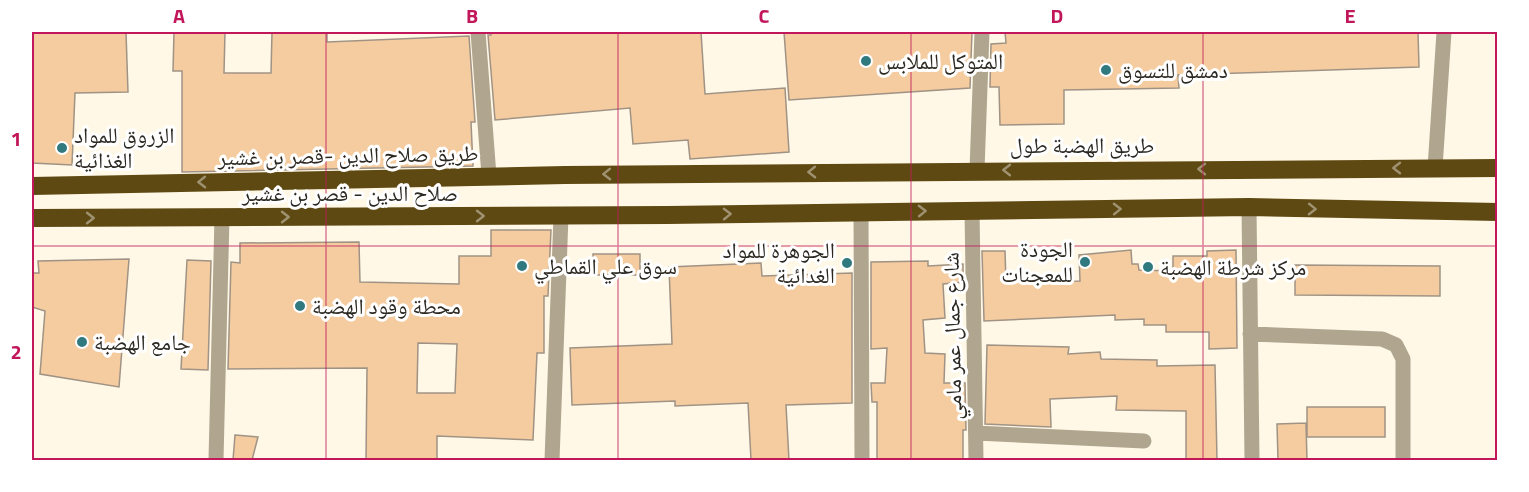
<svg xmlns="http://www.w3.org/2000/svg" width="1529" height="492" font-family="'Titillium Web','Noto Naskh Arabic',sans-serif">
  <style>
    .building { fill: #f4cc9f; stroke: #a09385; stroke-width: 1.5; fill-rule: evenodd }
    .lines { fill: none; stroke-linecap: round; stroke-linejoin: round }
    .street { stroke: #b0a68f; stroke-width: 15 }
    .highway { stroke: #5f4913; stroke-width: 18 }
    .oneway { stroke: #9f9271 }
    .grid { fill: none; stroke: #c2185b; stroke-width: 1.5; stroke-opacity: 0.55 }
    .poi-dot { fill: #30797f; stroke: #fff; stroke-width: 2 }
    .labels { text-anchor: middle; stroke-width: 6; stroke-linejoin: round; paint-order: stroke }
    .poi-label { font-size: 22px; fill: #2c2923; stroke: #fff; text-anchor: start }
    .street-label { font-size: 22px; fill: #2c2923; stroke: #fff }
    .neatline { fill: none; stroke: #c2185b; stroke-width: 2 }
    .grid-label { font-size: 20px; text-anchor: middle; font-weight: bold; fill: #c2185b }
  </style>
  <rect width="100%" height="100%" fill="#fff8e6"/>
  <path class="building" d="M 32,32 L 126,32 L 128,92 L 75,93 L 72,165 L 32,163 Z
    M 174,32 L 225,32 L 224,73 L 271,73 L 272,32 L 327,32 L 327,42 L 469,36 L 475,122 L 471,122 L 473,166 L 182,172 L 182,71 L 173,71 Z
    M 491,32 L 701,32 L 705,94 L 785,88 L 789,152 L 690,159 L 688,140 L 633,144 L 630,108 L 495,120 L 488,35 L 491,35 Z
    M 784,32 L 972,32 L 970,88 L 789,100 Z
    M 1005,32 L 1418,32 L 1419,67 L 1178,75 L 1179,88 L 1064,90 L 1064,124 L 1000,125 L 999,87 L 990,87 L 991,44 L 1006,43 Z
    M 491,230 L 551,230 L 548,296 L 544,296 L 544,353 L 537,353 L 533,440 L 437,436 L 437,460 L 366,460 L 367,368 L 228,369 L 231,262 L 240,263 L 240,243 L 359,242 L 360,282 L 459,284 L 459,256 L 491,256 ZM 418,343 L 457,344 L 455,393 L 417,393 Z
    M 1131,250 L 1132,264 L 1138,264 L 1139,270 L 1173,271 L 1173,256 L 1207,256 L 1207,251 L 1236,250 L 1237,348 L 1209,349 L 1209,332 L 1166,332 L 1166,325 L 1144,325 L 1144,319 L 1115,320 L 1115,315 L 984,321 L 982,251 L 1005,251 L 1006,282 L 1080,281 L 1079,255 Z
    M 593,254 L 640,254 L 640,275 L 593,275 Z
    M 129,259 L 119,387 L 40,374 L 45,311 L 32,307 L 32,273 L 39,273 L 38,261 Z
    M 187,260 L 211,261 L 208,370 L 181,369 Z
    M 928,261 L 928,266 L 963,264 L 963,282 L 943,284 L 945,318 L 923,320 L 925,353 L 945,354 L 944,383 L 965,383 L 966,430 L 963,430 L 963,460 L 877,460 L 877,402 L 872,402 L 871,383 L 885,383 L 887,348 L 871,349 L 871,262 Z
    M 761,263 L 762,276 L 852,273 L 852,403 L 786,405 L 789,460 L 751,460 L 748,403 L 675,406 L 675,401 L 572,405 L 570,348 L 672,344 L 669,267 Z
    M 1295,265 L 1440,266 L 1440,296 L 1295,295 Z
    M 987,345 L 1069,347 L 1068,354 L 1100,352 L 1101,359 L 1157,360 L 1157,366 L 1215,365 L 1217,460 L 1186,460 L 1186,411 L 1116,410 L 1117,396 L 1050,399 L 1051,427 L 985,424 Z
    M 1307,407 L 1385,407 L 1385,437 L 1307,437 Z
    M 1306,423 L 1307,460 L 1278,460 L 1277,424 Z
    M 235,435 L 258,437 L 252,460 L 233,460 Z"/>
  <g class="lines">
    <path class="street" d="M 478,32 L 489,176
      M 1435,168 L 1444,32
      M 977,170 L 982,32
      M 1249,207 L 1252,460
      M 972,211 L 976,460
      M 861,212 L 862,460
      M 1250,334 L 1382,339 L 1396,345 L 1403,359 L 1403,460
      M 976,433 L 1144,441
      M 216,460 L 222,217
      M 552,460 L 561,216"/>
    <path class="highway" d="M 32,186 L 565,175 L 1498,168
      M 32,218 L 668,215 L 1249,207 L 1498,212"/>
  </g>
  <defs><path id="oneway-chevron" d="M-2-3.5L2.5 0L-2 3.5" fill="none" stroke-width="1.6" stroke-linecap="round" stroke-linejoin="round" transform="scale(1.5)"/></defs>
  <g class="oneway">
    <use href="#oneway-chevron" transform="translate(1397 168) rotate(180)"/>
    <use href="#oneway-chevron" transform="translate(1202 169) rotate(180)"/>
    <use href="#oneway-chevron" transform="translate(1007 170) rotate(180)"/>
    <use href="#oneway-chevron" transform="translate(812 172) rotate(179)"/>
    <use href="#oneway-chevron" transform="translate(607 174) rotate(179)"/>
    <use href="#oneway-chevron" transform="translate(202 182) rotate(179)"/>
    <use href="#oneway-chevron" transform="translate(1117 209) rotate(-1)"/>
    <use href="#oneway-chevron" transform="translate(1312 209) rotate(1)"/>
    <use href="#oneway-chevron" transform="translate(922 211) rotate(-1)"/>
    <use href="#oneway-chevron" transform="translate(727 214) rotate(-1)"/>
    <use href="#oneway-chevron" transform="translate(480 216)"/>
    <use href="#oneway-chevron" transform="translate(285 217)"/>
    <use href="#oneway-chevron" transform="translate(90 218)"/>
  </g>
  <path class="grid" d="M 326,32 L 326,460M 618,32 L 618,460M 911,32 L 911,460M 1203,32 L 1203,460M 32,246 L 1498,246"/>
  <g class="poi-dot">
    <circle cx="866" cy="61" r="6"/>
    <circle cx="1106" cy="70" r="6"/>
    <circle cx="62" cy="148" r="6"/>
    <circle cx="1085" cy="262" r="6"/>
    <circle cx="847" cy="263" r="6"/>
    <circle cx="522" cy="266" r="6"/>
    <circle cx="1148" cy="267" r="6"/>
    <circle cx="300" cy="306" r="6"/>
    <circle cx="82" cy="342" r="6"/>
  </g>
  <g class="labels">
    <g class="poi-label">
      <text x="878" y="69">المتوكل للملابس</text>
      <text x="1118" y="78">دمشق للتسوق</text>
      <text x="74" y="143">الزروق للمواد<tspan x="74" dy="25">الغذائية</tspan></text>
      <text x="1073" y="257" text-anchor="end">الجودة<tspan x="1073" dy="25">للمعجنات</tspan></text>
      <text x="835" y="258" text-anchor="end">الجوهرة للمواد<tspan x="835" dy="25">الغدائية</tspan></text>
      <text x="534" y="274">سوق علي القماطي</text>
      <text x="1160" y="275">مركز شرطة الهضبة</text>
      <text x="312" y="314">محطة وقود الهضبة</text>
      <text x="94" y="350">جامع الهضبة</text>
    </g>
    <g class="street-label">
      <text x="1082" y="153">طريق الهضبة طول</text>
      <text transform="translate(348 155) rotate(-1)" y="8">طريق صلاح الدين -قصر بن غشير</text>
      <text x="350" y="201">صلاح الدين - قصر بن غشير</text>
      <text transform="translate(952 336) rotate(-91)" y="8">شارع جمال عمر مامي</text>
    </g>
  </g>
  <rect width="1529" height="492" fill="none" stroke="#ffffff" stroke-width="66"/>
  <rect x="33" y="33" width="1463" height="426" class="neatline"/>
  <g class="grid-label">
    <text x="179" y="23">A</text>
    <text x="472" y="23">B</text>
    <text x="764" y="23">C</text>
    <text x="1057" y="23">D</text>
    <text x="1350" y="23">E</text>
    <text x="16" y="146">1</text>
    <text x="16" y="359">2</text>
  </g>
</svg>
